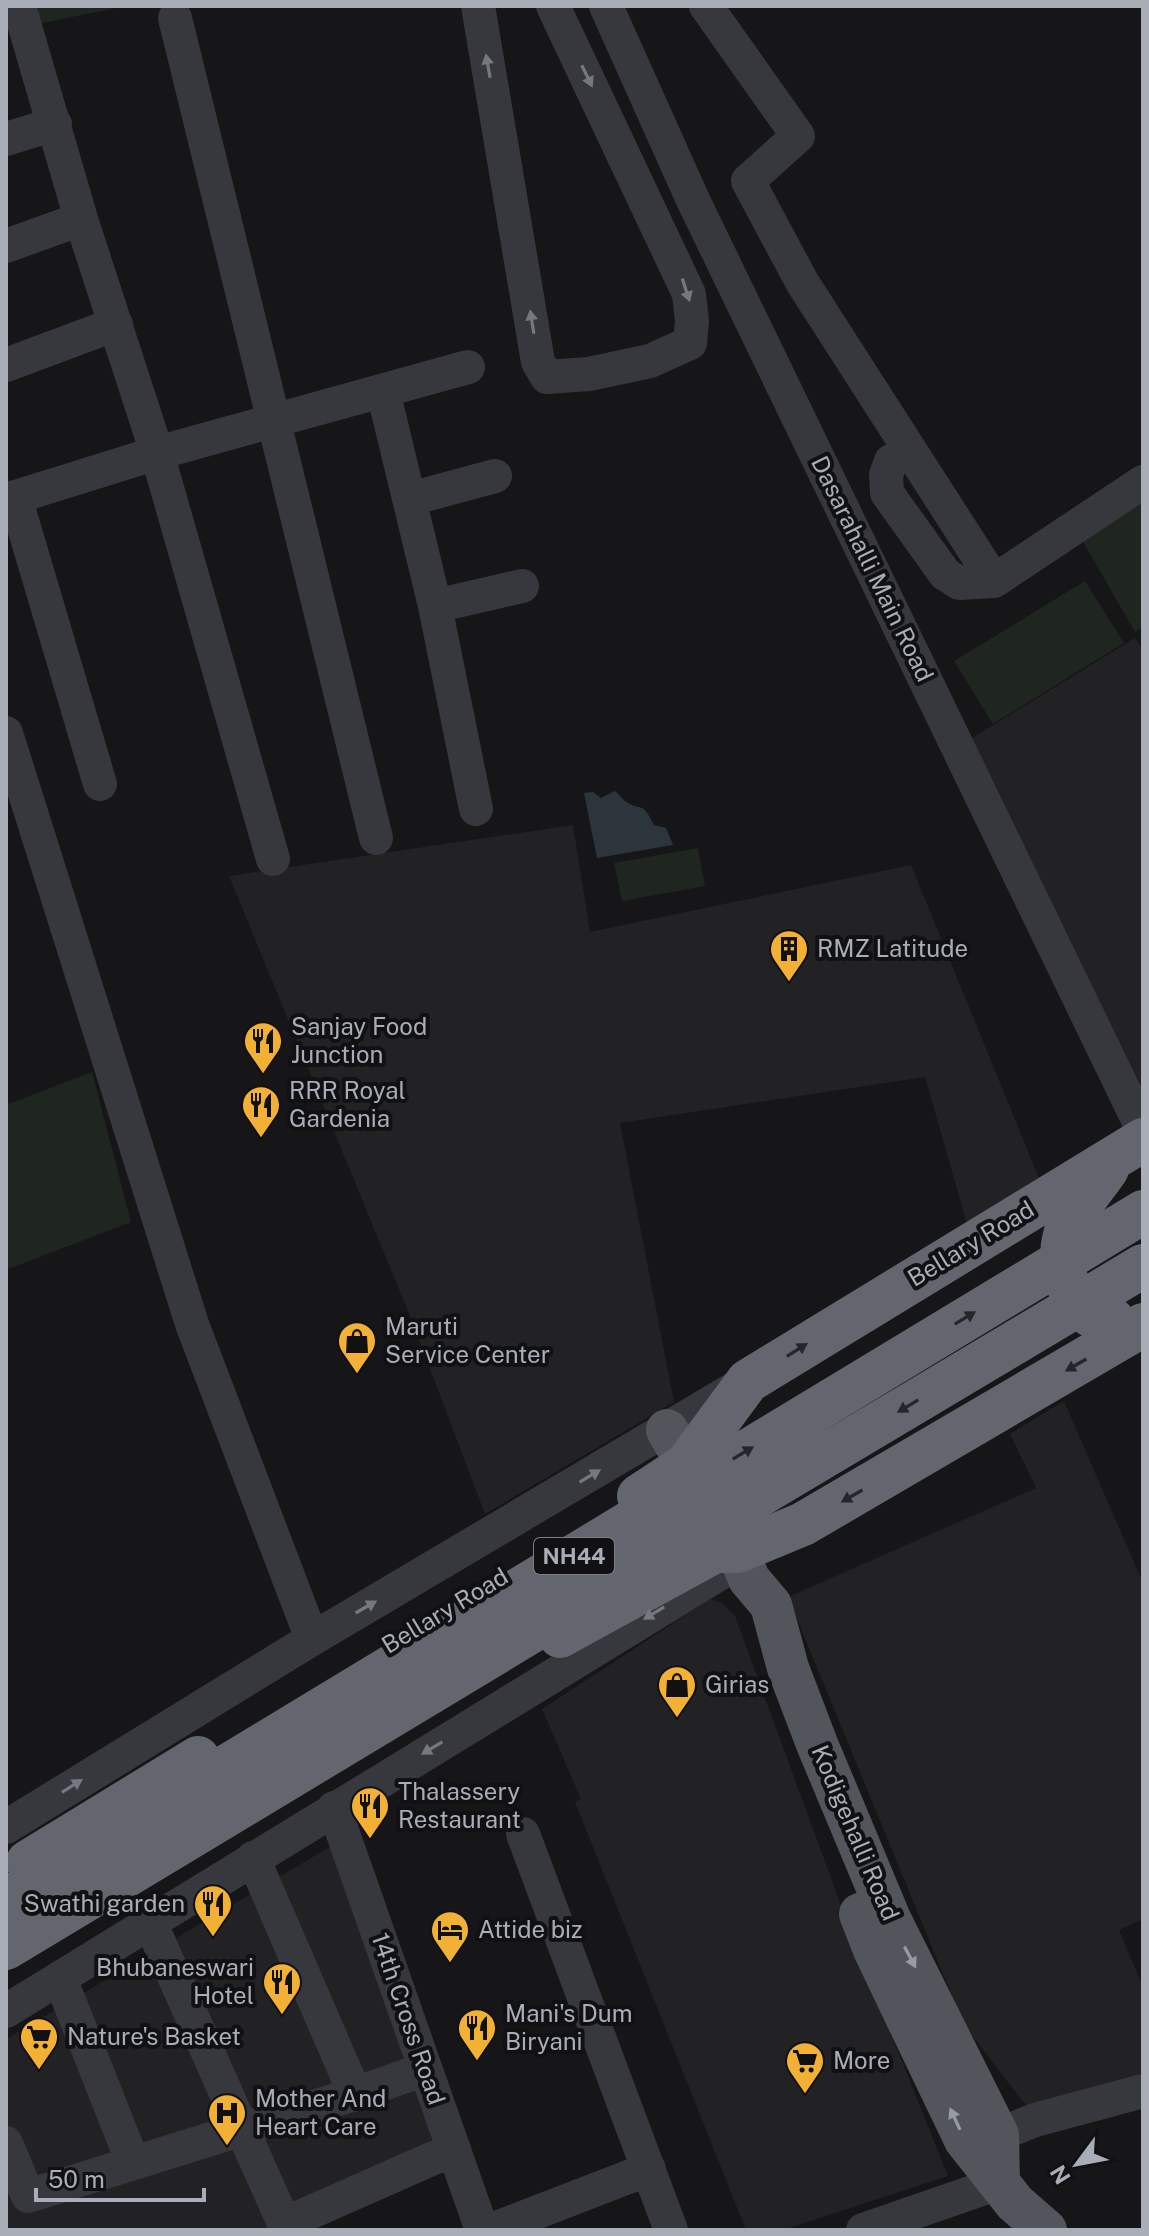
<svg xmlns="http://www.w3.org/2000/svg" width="1149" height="2236" font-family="'Public Sans',sans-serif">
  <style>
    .built { fill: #222225 }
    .green { fill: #1e261f }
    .water { fill: #2c353c }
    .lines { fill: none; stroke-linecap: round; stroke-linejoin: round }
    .minor { stroke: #37383d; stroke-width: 34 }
    .major { stroke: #53555c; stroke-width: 42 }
    .highway { stroke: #63666e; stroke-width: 44 }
    .highway-bridge { stroke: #63666e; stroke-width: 44 }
    .oneway { fill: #757881 }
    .oneway2 { fill: #26262a }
    .oneway3 { fill: #979ba6 }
    .labels { text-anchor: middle; stroke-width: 8; stroke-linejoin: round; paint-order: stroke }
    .shield { fill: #111113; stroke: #7b7e86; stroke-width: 2 }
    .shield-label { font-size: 22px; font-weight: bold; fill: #a8adb8 }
    .street-label { font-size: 24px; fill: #a8adb8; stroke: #111113 }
    .poi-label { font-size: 24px; fill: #a8adb8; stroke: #111113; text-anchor: start }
  </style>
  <rect width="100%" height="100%" fill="#161618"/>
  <path class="built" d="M 1135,638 L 1143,650 L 1143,1099 L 964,743 Z
    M 573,825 L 590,932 L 911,865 L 1039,1178 L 967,1224 L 925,1077 L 620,1123 L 674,1402 L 485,1514 L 410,1316 L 229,876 Z
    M 1064,1401 L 1143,1583 L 1143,1919 L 1119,1930 L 1143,1987 L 1143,2082 L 1027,2107 L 964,2025 L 788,1597 L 1036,1488 L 1010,1434 Z
    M 710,1599 L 722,1603 L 735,1616 L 860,1957 L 948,2176 L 783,2230 L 746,2230 L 575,1802 L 581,1799 L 542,1709 Z
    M 333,1845 L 441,2145 L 280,2230 L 6,2230 L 6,2039 Z"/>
  <path class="green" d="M 32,6 L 126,6 L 38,24 Z
    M 1143,503 L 1143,627 L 1135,632 L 1082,540 Z
    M 1085,581 L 1124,643 L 993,724 L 954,661 Z
    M 698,848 L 705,886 L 622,901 L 614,863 Z
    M 92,1072 L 131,1222 L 6,1270 L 6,1105 Z"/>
  <path class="water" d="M 615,791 C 619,794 621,798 625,801 C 641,813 641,798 654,825 L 666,828 L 673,845 L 597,858 L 584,793 L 593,792 L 601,798 Z"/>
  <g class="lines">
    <path class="minor" d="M 19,6 L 81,219 L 157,453 L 273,859
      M 478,6 L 538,362 L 547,377 L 589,374 L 650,361 L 690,343 L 692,321 L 689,294 L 553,6
      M 606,6 L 693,200 L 1143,1130
      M 706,6 L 798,136 L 748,181 L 802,282 L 994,581 L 1143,482
      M 175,18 L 376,838
      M 6,139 L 55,124
      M 6,246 L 81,219
      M 6,365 L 116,324
      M 383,391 L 435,606 L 476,809
      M 891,461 L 886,475 L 887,493 L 945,574 L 959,583 L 994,581
      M 15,497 L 100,784
      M 410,499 L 495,476
      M 6,500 L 157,453 L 468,367
      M 435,606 L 522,586
      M 6,733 L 192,1324 L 312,1639
      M 334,1808 L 482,2230
      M 6,1827 L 312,1639 L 739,1386
      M 523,1834 L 671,2230
      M 253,1858 L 355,2094
      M 150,1922 L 287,2230
      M 60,1978 L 133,2163
      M 6,2011 L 727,1569 L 738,1551
      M 998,2135 L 1035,2120 L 1143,2091
      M 6,2143 L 28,2196 L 355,2094 L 425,2069
      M 284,2224 L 454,2149
      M 491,2230 L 649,2169
      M 863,2230 L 999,2183"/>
    <path class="major" d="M 667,1430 L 738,1551 L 749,1579 L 771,1605 L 788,1668 L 817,1744 L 891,1921 L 998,2135 L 999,2183
      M 860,1914 L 874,1950 L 965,2140 L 1015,2203 L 1046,2230"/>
    <path class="highway" d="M 1107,1169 C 1095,1187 1068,1217 1064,1239 C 1058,1265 1069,1304 1094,1317 C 1099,1320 1108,1320 1113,1320
      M 639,1496 L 686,1465 L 748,1381 L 1143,1140
      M 560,1636 L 715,1551 L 738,1551 L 803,1524 L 1143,1325
      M 28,1862 L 198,1758"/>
    <path class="highway-bridge" d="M 6,1900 L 1143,1212
      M 6,1948 L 585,1599 L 1143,1266"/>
  </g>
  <defs><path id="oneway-solid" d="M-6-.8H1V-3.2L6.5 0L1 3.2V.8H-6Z" transform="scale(2)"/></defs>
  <g class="oneway">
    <use href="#oneway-solid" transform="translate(488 66) rotate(-100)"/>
    <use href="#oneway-solid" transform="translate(587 76) rotate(64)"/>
    <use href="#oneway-solid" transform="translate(686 290) rotate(72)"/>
    <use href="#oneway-solid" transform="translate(532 322) rotate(-99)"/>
    <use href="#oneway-solid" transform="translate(590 1476) rotate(-31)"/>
    <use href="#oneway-solid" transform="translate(366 1607) rotate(-30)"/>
    <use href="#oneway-solid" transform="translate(654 1613) rotate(149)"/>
    <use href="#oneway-solid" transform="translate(432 1748) rotate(149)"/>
    <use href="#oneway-solid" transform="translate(72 1786) rotate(-32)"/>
  </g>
  <g class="oneway2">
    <use href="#oneway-solid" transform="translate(965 1318) rotate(-31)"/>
    <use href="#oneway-solid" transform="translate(797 1350) rotate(-32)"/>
    <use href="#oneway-solid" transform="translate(1076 1365) rotate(150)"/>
    <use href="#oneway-solid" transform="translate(908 1406) rotate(149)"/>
    <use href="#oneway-solid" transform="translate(743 1453) rotate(-31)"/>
    <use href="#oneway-solid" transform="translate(852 1496) rotate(150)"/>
  </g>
  <g class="oneway3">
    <use href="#oneway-solid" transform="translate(910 1957) rotate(62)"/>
    <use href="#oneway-solid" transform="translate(955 2119) rotate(-115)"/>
  </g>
  <defs>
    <g id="building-pin" transform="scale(2)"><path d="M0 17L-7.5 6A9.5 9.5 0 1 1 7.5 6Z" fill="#f2b134" stroke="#111113"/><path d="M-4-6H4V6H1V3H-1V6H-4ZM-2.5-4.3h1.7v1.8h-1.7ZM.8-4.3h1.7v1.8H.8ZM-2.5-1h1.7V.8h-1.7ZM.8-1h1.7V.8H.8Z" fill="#111"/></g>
    <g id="restaurant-pin" transform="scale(2)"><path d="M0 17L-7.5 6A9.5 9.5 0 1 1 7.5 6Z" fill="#f2b134" stroke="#111113"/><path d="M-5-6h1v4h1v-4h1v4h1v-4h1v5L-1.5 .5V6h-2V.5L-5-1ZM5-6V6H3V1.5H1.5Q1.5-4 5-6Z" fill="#111"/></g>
    <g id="shop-pin" transform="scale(2)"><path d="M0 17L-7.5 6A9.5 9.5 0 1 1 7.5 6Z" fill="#f2b134" stroke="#111113"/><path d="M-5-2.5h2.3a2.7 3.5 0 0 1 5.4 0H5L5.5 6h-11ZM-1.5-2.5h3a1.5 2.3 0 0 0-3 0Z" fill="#111"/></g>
    <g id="hotel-pin" transform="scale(2)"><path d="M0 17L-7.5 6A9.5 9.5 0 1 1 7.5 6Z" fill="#f2b134" stroke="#111113"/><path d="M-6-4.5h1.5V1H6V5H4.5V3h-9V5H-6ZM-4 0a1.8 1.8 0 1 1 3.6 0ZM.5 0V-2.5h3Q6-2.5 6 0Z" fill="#111"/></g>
    <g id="supermarket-pin" transform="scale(2)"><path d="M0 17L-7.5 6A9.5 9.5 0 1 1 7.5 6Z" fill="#f2b134" stroke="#111113"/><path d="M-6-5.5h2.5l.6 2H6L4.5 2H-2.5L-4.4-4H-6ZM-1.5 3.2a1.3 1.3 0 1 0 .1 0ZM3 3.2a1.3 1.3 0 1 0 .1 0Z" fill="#111"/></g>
    <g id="hospital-pin" transform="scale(2)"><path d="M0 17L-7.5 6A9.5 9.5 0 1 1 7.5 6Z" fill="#f2b134" stroke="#111113"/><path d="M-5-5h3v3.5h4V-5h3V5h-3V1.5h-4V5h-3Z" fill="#111"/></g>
  </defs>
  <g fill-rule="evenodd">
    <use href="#building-pin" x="789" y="949"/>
    <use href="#restaurant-pin" x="263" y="1041"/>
    <use href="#restaurant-pin" x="261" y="1105"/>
    <use href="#shop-pin" x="357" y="1341"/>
    <use href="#shop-pin" x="677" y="1685"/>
    <use href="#restaurant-pin" x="370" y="1806"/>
    <use href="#restaurant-pin" x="213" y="1904"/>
    <use href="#hotel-pin" x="450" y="1930"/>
    <use href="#restaurant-pin" x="282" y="1982"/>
    <use href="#restaurant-pin" x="477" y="2028"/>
    <use href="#supermarket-pin" x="39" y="2037"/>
    <use href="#supermarket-pin" x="805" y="2061"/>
    <use href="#hospital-pin" x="227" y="2113"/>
  </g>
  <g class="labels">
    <rect class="shield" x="534" y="1538" width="80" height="36" rx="6"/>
    <g class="shield-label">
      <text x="574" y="1564">NH44</text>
    </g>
    <g class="street-label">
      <text transform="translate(872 569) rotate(64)" y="8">Dasarahalli Main Road</text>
      <text transform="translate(971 1244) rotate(-31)" y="8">Bellary Road</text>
      <text transform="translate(445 1611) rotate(-31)" y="8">Bellary Road</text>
      <text transform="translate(855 1833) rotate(67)" y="8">Kodigehalli Road</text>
      <text transform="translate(408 2019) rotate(71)" y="8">14th Cross Road</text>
    </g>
    <g class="poi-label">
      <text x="817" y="957">RMZ Latitude</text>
      <text x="291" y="1035">Sanjay Food<tspan x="291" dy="28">Junction</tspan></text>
      <text x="289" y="1099">RRR Royal<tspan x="289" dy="28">Gardenia</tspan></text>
      <text x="385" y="1335">Maruti<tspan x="385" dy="28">Service Center</tspan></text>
      <text x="705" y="1693">Girias</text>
      <text x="398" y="1800">Thalassery<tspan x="398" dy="28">Restaurant</tspan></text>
      <text x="185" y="1912" text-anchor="end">Swathi garden</text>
      <text x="478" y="1938">Attide biz</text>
      <text x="254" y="1976" text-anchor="end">Bhubaneswari<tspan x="254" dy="28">Hotel</tspan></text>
      <text x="505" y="2022">Mani's Dum<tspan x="505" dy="28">Biryani</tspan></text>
      <text x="67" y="2045">Nature's Basket</text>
      <text x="833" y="2069">More</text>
      <text x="255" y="2107">Mother And<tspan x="255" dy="28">Heart Care</tspan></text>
    </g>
  </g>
  <rect width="1149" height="2236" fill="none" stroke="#a8adb8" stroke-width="16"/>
  <g transform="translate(1077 2164) rotate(238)" stroke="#111113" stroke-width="6" paint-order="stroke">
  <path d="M0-6L14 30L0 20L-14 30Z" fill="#a8adb8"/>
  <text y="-12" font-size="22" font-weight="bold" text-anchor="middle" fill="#a8adb8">N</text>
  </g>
  <path d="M36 2188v12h168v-12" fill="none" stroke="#a8adb8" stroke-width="4"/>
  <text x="48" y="2188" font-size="24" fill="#a8adb8" stroke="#111113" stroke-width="6" paint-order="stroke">50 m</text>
</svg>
